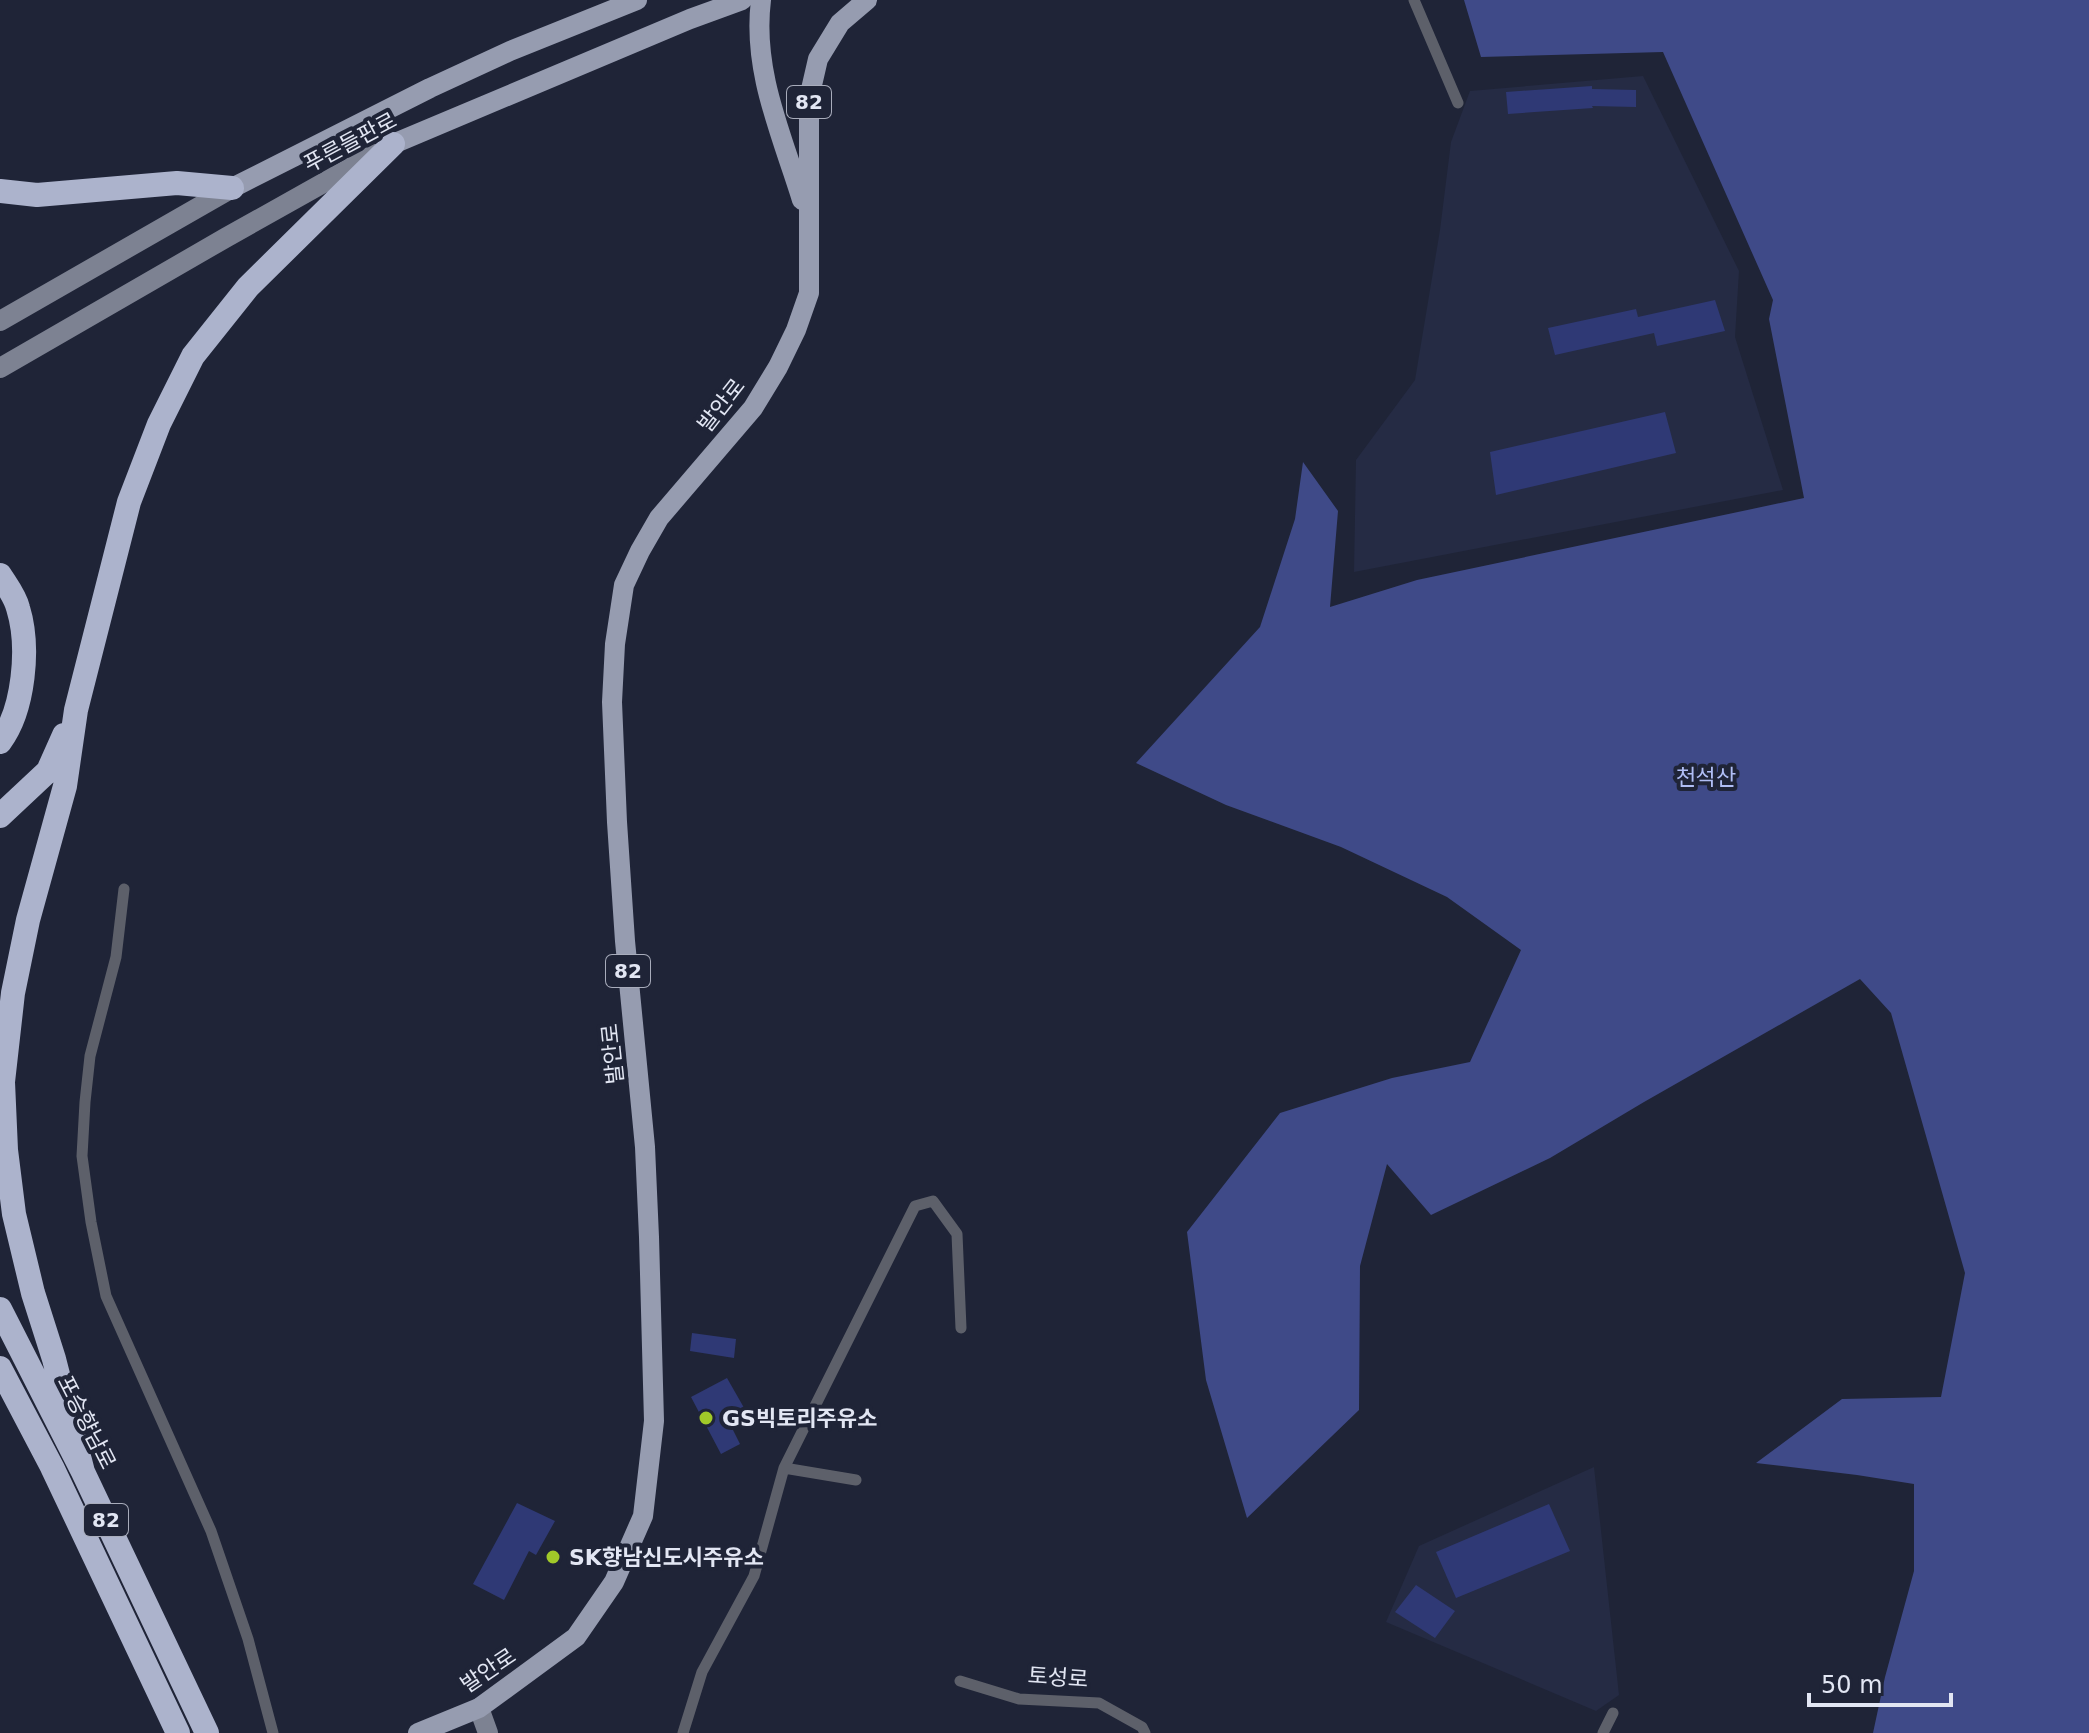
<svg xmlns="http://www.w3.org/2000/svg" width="2089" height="1733" font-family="'DejaVu Sans','Noto Sans KR',sans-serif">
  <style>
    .built { fill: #252b44 }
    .forest { fill: #3f4a88 }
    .building { fill: #2f3975 }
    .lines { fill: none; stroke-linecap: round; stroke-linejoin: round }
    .lane { stroke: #5d606a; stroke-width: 11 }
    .secondary { stroke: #7d8292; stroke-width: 20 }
    .primary { stroke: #969cb0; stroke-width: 20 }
    .highway { stroke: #acb3cc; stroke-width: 24 }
    .poi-dot { fill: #a1c929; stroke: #1f2437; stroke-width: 3 }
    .labels { text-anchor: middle; stroke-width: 8; stroke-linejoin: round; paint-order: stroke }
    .shield { fill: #1f2437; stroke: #a8acbb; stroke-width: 2 }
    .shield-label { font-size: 20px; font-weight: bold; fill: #e2e6f3 }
    .street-label { font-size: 22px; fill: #e2e6f3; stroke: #1f2437 }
    .park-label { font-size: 22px; fill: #b0bef5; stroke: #1f2437 }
    .poi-label { font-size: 22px; font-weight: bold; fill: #e2e6f3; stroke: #1f2437; text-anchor: start }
  </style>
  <rect width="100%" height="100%" fill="#1f2437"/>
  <path class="built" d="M 1643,76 L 1739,271 L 1735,337 L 1783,490 L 1354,572 L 1356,460 L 1415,380 L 1440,230 L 1451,142 L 1470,91 Z
    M 1594,1467 L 1619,1695 L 1596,1711 L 1386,1622 L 1419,1546 Z"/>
  <path class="forest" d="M 1464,0 L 2089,0 L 2089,1733 L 1873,1733 L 1885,1677 L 1914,1571 L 1914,1484 L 1857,1475 L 1756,1463 L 1842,1399 L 1941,1397 L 1965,1273 L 1891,1013 L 1860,979 L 1644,1102 L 1550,1158 L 1431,1215 L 1387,1164 L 1360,1266 L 1359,1410 L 1247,1518 L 1206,1380 L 1187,1232 L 1280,1113 L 1392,1078 L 1470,1062 L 1521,950 L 1447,897 L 1341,847 L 1226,805 L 1136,763 L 1260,627 L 1295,519 L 1303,462 L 1338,511 L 1330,607 L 1417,580 L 1804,498 L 1769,319 L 1773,300 L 1663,52 L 1481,57 Z"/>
  <path class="building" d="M 1592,86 L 1592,89 L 1636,90 L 1636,107 L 1592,106 L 1593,108 L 1508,114 L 1506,92 Z
    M 1715,300 L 1725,331 L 1657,346 L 1654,333 L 1555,355 L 1548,328 L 1636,309 L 1638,317 Z
    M 1665,412 L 1676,453 L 1496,495 L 1490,452 Z
    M 692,1333 L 736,1339 L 734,1358 L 690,1351 Z
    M 727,1378 L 747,1413 L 729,1422 L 740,1444 L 721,1454 L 691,1397 Z
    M 517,1503 L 555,1521 L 536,1555 L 529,1551 L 504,1600 L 473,1584 Z
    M 1549,1504 L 1570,1551 L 1456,1598 L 1436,1552 Z
    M 1416,1585 L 1455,1611 L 1435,1638 L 1395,1612 Z"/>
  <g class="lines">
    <path class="lane" d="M 1414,0 L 1458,103
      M 124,889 L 116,957 L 90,1056 L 85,1102 L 82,1156 L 91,1222 L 106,1296 L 211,1531 L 248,1639 L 273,1733
      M 784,1468 L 915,1206 L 933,1201 L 957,1234 L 961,1328
      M 960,1681 L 1019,1699 L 1099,1703 L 1142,1727 L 1145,1733
      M 683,1733 L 702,1672 L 754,1576 L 784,1468 L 856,1480
      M 1603,1733 L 1613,1713"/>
    <path class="secondary" d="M 0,321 L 232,188
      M 0,368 L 227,237 L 375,154
      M 479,1708 L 488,1733"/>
    <path class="primary" d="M 761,0 C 752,71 782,135 802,200
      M 393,144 L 690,19 L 742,0
      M 232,188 L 430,88 L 510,51 L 637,0
      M 418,1733 L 479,1708 L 576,1637 L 614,1582 L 643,1516 L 654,1421 L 649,1237 L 645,1147 L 625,941 L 617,822 L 612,702 L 615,644 L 624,585 L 640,551 L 659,518 L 753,408 L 778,367 L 796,330 L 809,293 L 809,98 L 818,59 L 840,23 L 867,0"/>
    <path class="highway" d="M 0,191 L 37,195 L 177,183 L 232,188
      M 0,575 C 7,586 15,596 18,608 C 30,647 24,710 0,742
      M 0,816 L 48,771 L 64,735
      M 0,1309 L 83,1472 L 207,1733
      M 0,1368 L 52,1467 L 178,1733
      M 83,1472 L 54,1359 L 33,1293 L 14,1214 L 6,1150 L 3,1082 L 13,993 L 28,920 L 65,786 L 76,710 L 129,502 L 159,424 L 193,356 L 248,287 L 393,144"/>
  </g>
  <g class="poi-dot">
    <circle cx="706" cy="1418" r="8"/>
    <circle cx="553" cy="1557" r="8"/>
  </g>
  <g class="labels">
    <g class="shield">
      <rect x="787" y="86" width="44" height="32" rx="6"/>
      <rect x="606" y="955" width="44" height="32" rx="6"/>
      <rect x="84" y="1504" width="44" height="32" rx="6"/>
    </g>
    <g class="shield-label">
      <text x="809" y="109">82</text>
      <text x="628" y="978">82</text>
      <text x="106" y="1527">82</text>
    </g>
    <g class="street-label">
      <text transform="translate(350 142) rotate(-28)" y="8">푸른들판로</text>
      <text transform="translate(721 405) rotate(-52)" y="8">발안로</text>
      <text transform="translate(612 1054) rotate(-96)" y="8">발안로</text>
      <text transform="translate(87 1422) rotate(63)" y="8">포승향남로</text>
      <text transform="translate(488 1670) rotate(-34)" y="8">발안로</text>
      <text transform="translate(1058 1677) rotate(4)" y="8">토성로</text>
    </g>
    <g class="park-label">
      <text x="1706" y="785">천석산</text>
    </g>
    <g class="poi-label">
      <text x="722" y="1426">GS빅토리주유소</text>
      <text x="569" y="1565">SK향남신도시주유소</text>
    </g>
  </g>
  <path d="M1809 1693v12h142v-12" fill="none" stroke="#e2e6f3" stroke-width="4"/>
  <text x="1821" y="1693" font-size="24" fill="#e2e6f3" stroke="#1f2437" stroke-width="6" paint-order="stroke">50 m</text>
</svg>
